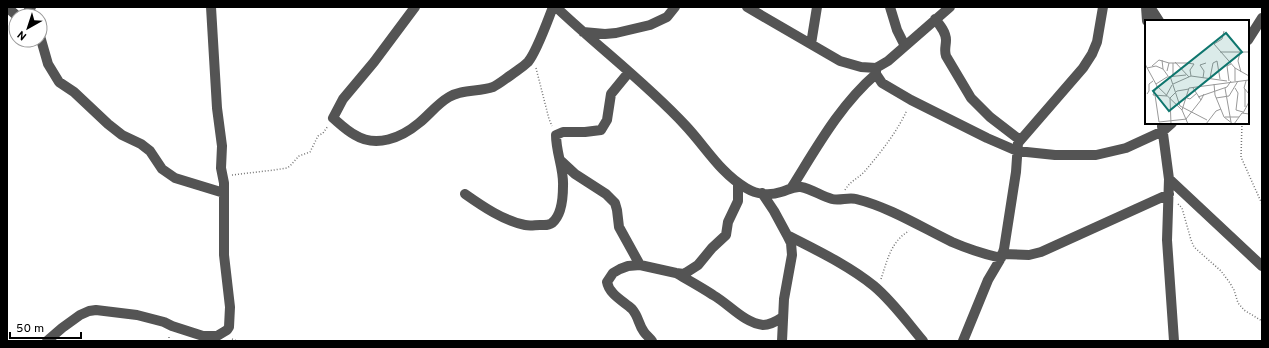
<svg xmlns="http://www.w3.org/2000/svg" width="1269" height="348" font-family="Overpass,sans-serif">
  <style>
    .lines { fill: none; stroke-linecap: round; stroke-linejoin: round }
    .path { stroke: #767676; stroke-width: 1.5; stroke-dasharray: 1 2; stroke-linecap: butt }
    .minor { stroke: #545454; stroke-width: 10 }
    .inset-road { fill: none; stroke: #999; stroke-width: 1 }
    .view { fill: #0f766e; fill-opacity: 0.15; stroke: #0f766e; stroke-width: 2 }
    .inset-edge { fill: none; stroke: #000; stroke-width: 2 }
  </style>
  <rect width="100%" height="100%" fill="#fff"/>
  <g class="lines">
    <path class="path" d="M 536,68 L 549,119 L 552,126
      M 1242,123 L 1241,157 L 1262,204
      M 232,175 L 274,170 L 287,168 L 290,166 L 299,156 L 310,152 L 318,136 L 323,133 L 328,126
      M 845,190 C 850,181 859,178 865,171 C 881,152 897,132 907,110
      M 1178,204 L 1182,208 L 1191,240 L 1194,247 L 1221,271 L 1230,283 L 1234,290 L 1238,303 L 1244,310 L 1262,321
      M 881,279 C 887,261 891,241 909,231
      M 232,339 L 237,341
      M 169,341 L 169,336"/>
    <path class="minor" d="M 7,7 L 17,16
      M 415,7 L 374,62 L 343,99 L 333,118 C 340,124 347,131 355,135 C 376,148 401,138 419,123 C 429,115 437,104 449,97 C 462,89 479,92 493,87 C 499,84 505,79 511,75 C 516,71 523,67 528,62 C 537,51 547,22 553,7
      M 556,7 C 598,47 645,82 685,125 C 705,146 720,173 746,188 C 756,194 769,196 781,192 C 788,190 793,186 801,187 C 812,189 821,196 832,199 C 840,201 848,197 856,199 C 889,207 921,227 952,242 C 968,249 984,254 1001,258
      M 747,7 L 840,61 L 861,67 L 876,68 L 888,61 L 950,7
      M 890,7 L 897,30 L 905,46
      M 1146,7 L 1147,21
      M 1150,7 L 1159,21
      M 25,16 L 31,7
      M 935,19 C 940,25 946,32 946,40 C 946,46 944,50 946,56 L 971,98 L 990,117 L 1020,140
      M 583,32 L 605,34 L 616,33 L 650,25 L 667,17 L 675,7
      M 40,36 L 48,64 L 59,82 L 74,92 L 108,124 L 122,135 L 141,144 L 150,151 L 162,169 L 175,178 L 224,193
      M 1248,40 L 1262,18
      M 811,44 L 817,7
      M 876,68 L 876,74 L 882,83 L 911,100 L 987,138 L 1017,151 L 1055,155 L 1096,155 L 1126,148 L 1163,131 L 1172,123
      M 1162,126 L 1169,179 L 1167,240 L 1174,341
      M 561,161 L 575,174 L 606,194 L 615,203 L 617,210 L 619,227 L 640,265
      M 1169,179 L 1262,266
      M 792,187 C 817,147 840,105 876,74
      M 762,193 L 774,211 L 787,235 L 791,243 L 792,255 L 784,299 L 782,341
      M 465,194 C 482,206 504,221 525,225 C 530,226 535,225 540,225 C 544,225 548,226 552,223 C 562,215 563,198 563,186 C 564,169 556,153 556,135 L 563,132 L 585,132 L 601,130 L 607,120 L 611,94 L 629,72
      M 787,235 C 816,250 848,265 874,286 C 893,302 907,322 923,341
      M 1002,254 L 1029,255 L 1041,252 L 1169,194
      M 676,273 C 688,280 701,287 713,295 C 729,304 744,323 763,325 C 770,325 777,321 783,317
      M 47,341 L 62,328 L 80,315 L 89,311 L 96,310 L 137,315 L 164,322 L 172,326 L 203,336 L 217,336 L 227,330 L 229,327 L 230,307 L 224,255 L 224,183 L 221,168 L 222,146 L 217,108 L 211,7
      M 652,341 C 650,338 646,335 644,332 C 638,324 639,317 632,309 C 623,301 609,294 607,282 L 613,273 L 620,269 L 628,266 L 640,265 L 676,273 L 684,274 L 698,265 L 712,248 L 726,235 L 728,222 L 738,201 L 738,183
      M 963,341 L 988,280 L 1001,258 L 1004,249 L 1016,172 L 1018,143 L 1083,68 L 1092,54 L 1097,42 L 1103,7"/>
  </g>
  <g transform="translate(1145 20)">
    <rect width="104" height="104" fill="#fff"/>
    <path class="inset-road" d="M 79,11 L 77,19 L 69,24 L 90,48 L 104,56M 75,32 L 104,32M 95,32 L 93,41 L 96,52M 17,40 L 18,49 L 23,56M 30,42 L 44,57M 28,43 L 28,56M 0,44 L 12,66 L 37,90M 7,46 L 14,40 L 24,43M 2,48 L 11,46 L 18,49M 90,48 L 90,61M 22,51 L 24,43 L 42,43 L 49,44 L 45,50 L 46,56M 25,56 L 35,86 L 62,100M 58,58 L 59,51 L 55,45 L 61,43M 65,58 L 68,43 L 72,41 L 75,59M 84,61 L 82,46 L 86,44M 101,61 L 99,68 L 104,74M 11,64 L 22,57 L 41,55M 28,64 L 46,56 L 82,61M 69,64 L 70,75 L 79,97 L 88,104M 12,66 L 8,75 L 22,76M 48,68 L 56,80 L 59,74M 80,68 L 86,102M 90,68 L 93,73 L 91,90 L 98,92M 100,69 L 100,87M 2,74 L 4,71 L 4,64 L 8,61M 10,75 L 14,102 L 42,99M 21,76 L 27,65M 53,77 L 82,67 L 86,61M 42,78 L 45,79 L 52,73M 71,78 L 84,76 L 93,61M 98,93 L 104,82M 80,97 L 94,97M 41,99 L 56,80M 26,104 L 25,78 L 32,71 L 44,69M 43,104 L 37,90 L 44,68 L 104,60M 61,104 L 71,91 L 76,89M 89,104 L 97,93 L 104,94"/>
    <path class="view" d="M 81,13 L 97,32 L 24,91 L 8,71 Z"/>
    <rect width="104" height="104" class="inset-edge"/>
  </g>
  <rect width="1269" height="348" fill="none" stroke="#000000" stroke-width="16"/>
  <g transform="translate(28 28) rotate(219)"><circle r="19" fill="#ffffff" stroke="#999999"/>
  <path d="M0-3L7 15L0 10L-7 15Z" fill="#000000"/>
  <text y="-6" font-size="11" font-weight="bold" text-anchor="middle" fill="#000000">N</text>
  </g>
  <path d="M10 332v6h71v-6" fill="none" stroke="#000000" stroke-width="2"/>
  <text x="16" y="332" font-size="12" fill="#000000" stroke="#ffffff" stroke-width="3" paint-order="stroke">50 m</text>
</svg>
